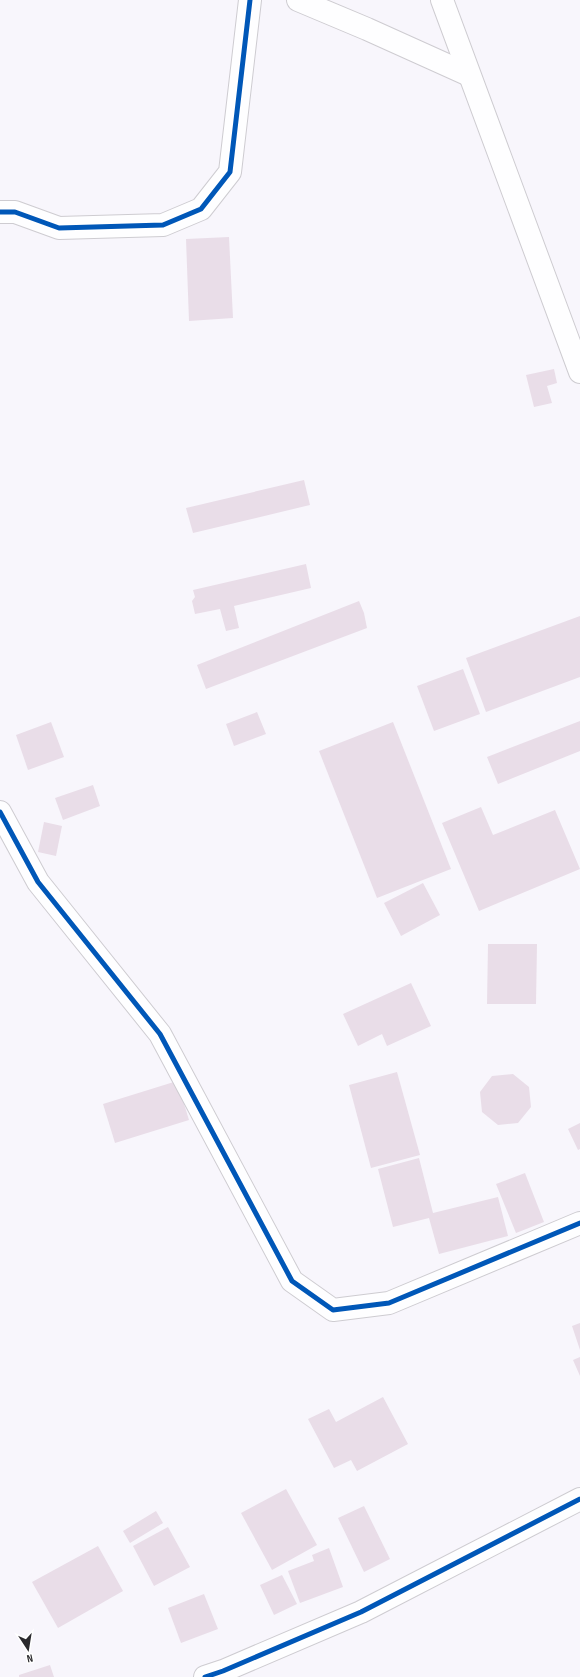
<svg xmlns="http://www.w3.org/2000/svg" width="580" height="1677" font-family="'Sofia Sans Condensed',sans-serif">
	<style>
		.building { fill: #e9dde8 }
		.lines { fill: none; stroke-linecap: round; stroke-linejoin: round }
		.street-casing { stroke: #ceccd1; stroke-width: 24 }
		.street { stroke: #fefeff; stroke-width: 22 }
		.cycleway-casing { stroke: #fff; stroke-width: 8 }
		.cycleway { stroke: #0057b8; stroke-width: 5 }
	</style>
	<rect width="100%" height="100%" fill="#f8f6fc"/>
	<!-- building -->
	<g class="building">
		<path d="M229,237l4,81 -44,3 -3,-82z"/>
		<path d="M554,369l3,14 -10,3 5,17 -18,4 -8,-32z"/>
		<path d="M304,480l6,25 -117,28 -7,-25z"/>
		<path d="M306,564l5,24 -77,18 5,22 -13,3 -6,-22 -25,5 -3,-13 3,-4 -2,-7z"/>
		<path d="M359,601l5,12 3,15 -161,61 -9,-24z"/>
		<path d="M580,616v61l-94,35 -20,-54z"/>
		<path d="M463,669l17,45 -46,17 -17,-45z"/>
		<path d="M257,712l9,22 -32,12 -8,-22z"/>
		<path d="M580,721v30l-82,33 -11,-27z"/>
		<path d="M51,722l13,35 -36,13 -12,-35z"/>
		<path d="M393,722l58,147 -74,29 -58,-147z"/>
		<path d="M93,785l7,21 -37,14 -8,-22z"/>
		<path d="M481,807l12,28 62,-25 25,59 -101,42 -37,-88z"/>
		<path d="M44,822l18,4 -6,30 -18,-4z"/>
		<path d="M423,883l17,32 -39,21 -17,-33z"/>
		<path d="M488,944h49l-1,60h-49z"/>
		<path d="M411,983l20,43 -44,20 -5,-12 -24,12 -15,-32z"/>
		<path d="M397,1072l23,83 -49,13 -22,-83z"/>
		<path d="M513,1074l16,13 2,20 -13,16 -20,2 -16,-13 -2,-20 12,-16z"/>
		<path d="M177,1081l12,39 -74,23 -12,-39z"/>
		<path d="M580,1123v26l-2,1 -10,-21z"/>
		<path d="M419,1158l14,55 65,-16 10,39 -69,18 -10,-36 -36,9 -15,-58z"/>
		<path d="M525,1173l19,49 -28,11 -20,-49z"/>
		<path d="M580,1323v27l-8,-24z"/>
		<path d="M580,1357v19l-7,-16z"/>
		<path d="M383,1397l25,47 -51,27 -6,-11 -17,8 -26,-49 21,-10 7,13z"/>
		<path d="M286,1489l31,56 -45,25 -31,-57z"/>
		<path d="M364,1506l26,53 -26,13 -26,-54z"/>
		<path d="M156,1511l7,12 -33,20 -7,-12z"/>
		<path d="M168,1527l22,40 -36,19 -21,-40z"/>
		<path d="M98,1546l25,45 -65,37 -26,-46z"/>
		<path d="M329,1548l14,39 -43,16 -12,-32 26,-10 -2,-6z"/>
		<path d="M282,1575l15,29 -23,11 -14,-30z"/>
		<path d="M204,1594l14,35 -37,14 -13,-35z"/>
		<path d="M50,1665l4,12h-35v-2z"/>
	</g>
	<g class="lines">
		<!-- street casing -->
		<g class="street-casing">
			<g id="street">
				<path d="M298,0l69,29 102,46"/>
				<path d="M442,0l138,372"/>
				<path d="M0,212h15l44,16 104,-3 38,-16 29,-37 20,-172"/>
				<path d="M0,812l38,70 122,152 132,247 41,29 56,-7 191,-80"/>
				<path d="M205,1677l18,-6 138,-59 219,-113"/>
			</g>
		</g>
		<!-- street -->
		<use href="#street" class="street"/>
		<!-- cycleway casing -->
		<g class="cycleway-casing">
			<g id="cycleway">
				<path d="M0,212h15l44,16 104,-3 38,-16 29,-37 20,-172"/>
				<path d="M0,812l38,70 122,152 132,247 41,29 56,-7 191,-80"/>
				<path d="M205,1677l18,-6 138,-59 219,-113"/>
			</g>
		</g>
		<!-- cycleway -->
		<use href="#cycleway" class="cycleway"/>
	</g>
	<!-- north arrow -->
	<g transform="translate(28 1649) rotate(168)" stroke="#ffffff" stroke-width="3" paint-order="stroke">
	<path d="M0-3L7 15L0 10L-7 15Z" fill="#2a292d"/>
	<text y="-6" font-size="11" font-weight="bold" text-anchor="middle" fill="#2a292d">N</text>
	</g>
</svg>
